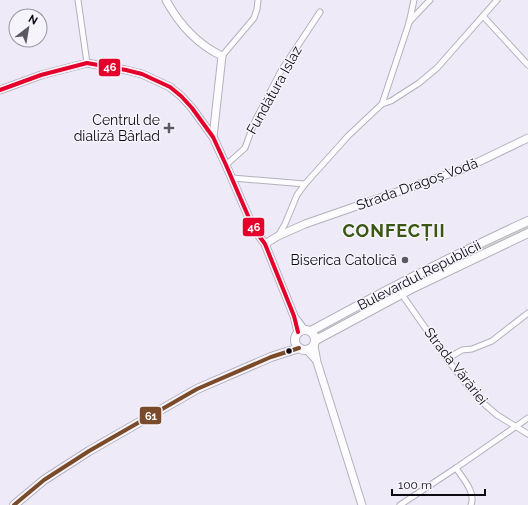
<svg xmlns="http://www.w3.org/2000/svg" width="528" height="505" font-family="Raleway,sans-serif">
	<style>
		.green { fill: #d7dbcd }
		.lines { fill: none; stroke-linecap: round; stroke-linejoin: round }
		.street-casing { stroke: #b4b0bc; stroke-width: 7 }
		.secondary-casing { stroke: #b4b0bc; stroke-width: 9 }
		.primary-casing { stroke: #b4b0bc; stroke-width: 10 }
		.street { stroke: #fcfcfe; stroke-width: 5 }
		.secondary { stroke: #fcfcfe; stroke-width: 7 }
		.primary { stroke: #fcfcfe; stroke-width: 8 }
		.bus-1-casing { stroke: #f6f4fb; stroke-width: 7 }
		.bus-2-casing { stroke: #f6f4fb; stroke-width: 7 }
		.bus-1 { stroke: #e4002b; stroke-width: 4 }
		.bus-2 { stroke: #7a4b2a; stroke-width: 4 }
		.poi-dot { fill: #5c5864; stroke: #f6f4fb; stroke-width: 1.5 }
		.bus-dot { fill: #0d0a14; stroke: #f6f4fb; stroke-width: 1.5 }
		.labels { text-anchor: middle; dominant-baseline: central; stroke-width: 3; stroke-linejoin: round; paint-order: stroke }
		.street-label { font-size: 14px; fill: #0d0a14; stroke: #f6f4fb }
		.poi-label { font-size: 14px; fill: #0d0a14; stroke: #f6f4fb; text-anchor: end }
		.district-label { font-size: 18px; font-weight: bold; letter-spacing: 1px; fill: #3a5610; stroke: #f6f4fb }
		.line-badge { stroke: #f6f4fb; stroke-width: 1.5 }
		.badge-label { font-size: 11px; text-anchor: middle; font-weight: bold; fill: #fff }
	</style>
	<rect width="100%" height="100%" fill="#eeeaf8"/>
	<!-- green -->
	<path class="green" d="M528,225v3l-98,48 -2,-3z"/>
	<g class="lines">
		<!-- street casing -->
		<g class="street-casing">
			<g id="street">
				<path d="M78,0l9,63"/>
				<path d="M483,16l45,49"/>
				<path d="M409,22l21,-22"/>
				<path d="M222,56l32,-38 3,-9 1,-9"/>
				<path d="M382,104l27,-81 5,-23"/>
				<path d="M226,165l19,-17 9,-25 27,-52 39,-59"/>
				<path d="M232,178l73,6"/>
				<path d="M278,236l7,-12 12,-29 8,-11 43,-48 34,-32 9,-3 28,-18 18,-15 60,-68"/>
				<path d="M396,286l51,73 24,31 11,12 15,13 31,19"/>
				<path d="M447,359l15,-9 10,-1 20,-8 36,-28"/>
				<path d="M456,468c7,11 20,24 15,37"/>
				<path d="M400,505l56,-37 72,-50"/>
			</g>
		</g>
		<!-- secondary casing -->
		<g class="secondary-casing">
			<g id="secondary">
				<path d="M166,0c13,24 31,44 56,56l-9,81"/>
				<path d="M0,90l41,-15 46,-12 39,7 16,4 28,13 11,9 11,12 21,29 13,28 23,53 8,15 8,11 29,72 4,16"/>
				<path d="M265,244l13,-8 27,-12 161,-56 62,-30"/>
				<path d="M296,319l8,11"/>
				<path d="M314,346l3,16 45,143"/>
				<path d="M307,350l9,10"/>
			</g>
		</g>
		<!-- primary casing -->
		<g class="primary-casing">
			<g id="primary">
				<circle cx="305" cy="340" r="10"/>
				<path d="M311,331c71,-39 143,-76 217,-110"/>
				<path d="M316,340l95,-51 117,-56"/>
				<path d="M14,505l30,-25 45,-29 108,-62 74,-32 28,-9"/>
			</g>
		</g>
		<!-- street -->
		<use href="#street" class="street"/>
		<!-- secondary -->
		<use href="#secondary" class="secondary"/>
		<!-- primary -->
		<use href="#primary" class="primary"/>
		<!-- bus-1 casing -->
		<g class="bus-1-casing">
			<path id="bus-1" d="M0,90l41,-15 46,-12 39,7 16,4 28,13 11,9 11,12 21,29 13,28 23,53 8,15 8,11 29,72 4,16"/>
		</g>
		<!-- bus-2 casing -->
		<g class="bus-2-casing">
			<path id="bus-2" d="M14,505l30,-25 45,-29 108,-62 74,-32 28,-9"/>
		</g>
		<!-- bus-1 -->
		<use href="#bus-1" class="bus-1"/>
		<!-- bus-2 -->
		<use href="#bus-2" class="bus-2"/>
	</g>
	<!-- markers -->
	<g class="poi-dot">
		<path d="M167 122h4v4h4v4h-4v4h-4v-4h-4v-4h4z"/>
		<circle cx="405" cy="260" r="4"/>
	</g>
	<circle class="bus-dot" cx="289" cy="351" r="3.5"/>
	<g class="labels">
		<!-- street labels -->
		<g class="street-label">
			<text transform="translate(274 90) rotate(-61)">Fundătura Islaz</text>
			<text transform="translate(417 184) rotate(-20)">Strada Dragoș Vodă</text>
			<text transform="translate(419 275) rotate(-27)">Bulevardul Republicii</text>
			<text transform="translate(456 366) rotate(52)">Strada Vărăriei</text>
		</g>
		<!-- poi labels -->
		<g class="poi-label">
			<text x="160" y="120">Centrul de<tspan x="160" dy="16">dializă Bârlad</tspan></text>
			<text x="397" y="260">Biserica Catolică</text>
		</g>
		<!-- district labels -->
		<g class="district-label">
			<text x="394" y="230">CONFECȚII</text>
		</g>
	</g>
	<g class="line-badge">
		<rect x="98" y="58" width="23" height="19" rx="4" fill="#e4002b"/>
		<rect x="242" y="217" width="23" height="20" rx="4" fill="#e4002b"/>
		<rect x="139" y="406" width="23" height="19" rx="4" fill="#7a4b2a"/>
	</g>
	<g class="badge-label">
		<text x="110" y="71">46</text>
		<text x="254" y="231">46</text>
		<text x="151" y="420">61</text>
	</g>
	<!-- north arrow -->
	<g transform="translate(28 28) rotate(31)"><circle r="19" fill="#f6f4fb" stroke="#99969f"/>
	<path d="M0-3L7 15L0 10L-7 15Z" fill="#5c5864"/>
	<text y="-6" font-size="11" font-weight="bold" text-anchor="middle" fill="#0d0a14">N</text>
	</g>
	<!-- scale -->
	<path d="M392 489v6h93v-6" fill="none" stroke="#0d0a14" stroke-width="2"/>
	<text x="398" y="489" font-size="12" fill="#0d0a14" stroke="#f6f4fb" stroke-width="3" paint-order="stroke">100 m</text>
</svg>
